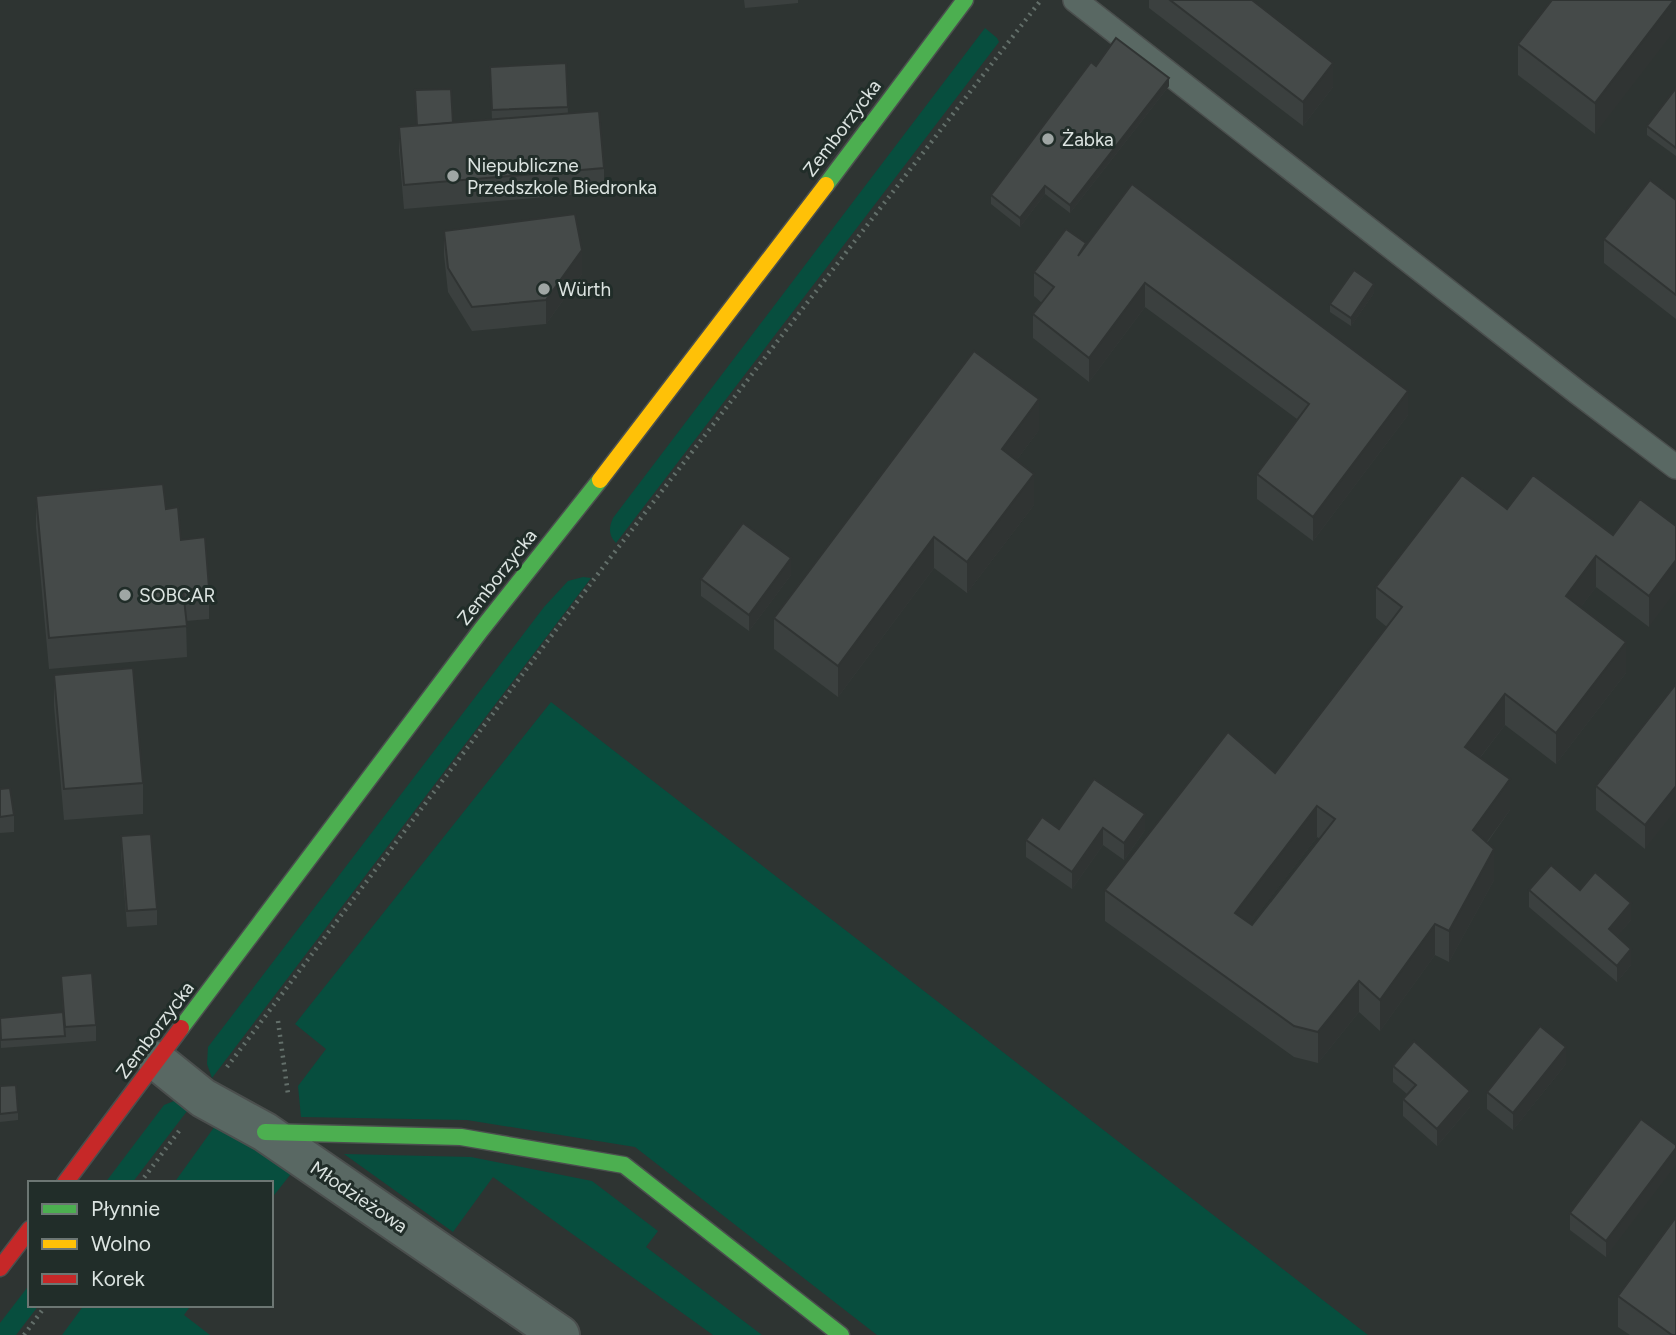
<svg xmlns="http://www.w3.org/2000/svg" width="1676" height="1335" font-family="Figtree,sans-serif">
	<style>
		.green { fill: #074e3e }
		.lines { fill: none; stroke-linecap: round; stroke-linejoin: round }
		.lane-casing { stroke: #4b4f4e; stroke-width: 26 }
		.street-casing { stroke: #4b4f4e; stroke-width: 42 }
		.fast-casing { stroke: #4b4f4e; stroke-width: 19 }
		.slow-casing { stroke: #4b4f4e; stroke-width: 19 }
		.jam-casing { stroke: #4b4f4e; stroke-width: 19 }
		.path { stroke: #636f6a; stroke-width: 4.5; stroke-dasharray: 2 5; stroke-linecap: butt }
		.lane { stroke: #596863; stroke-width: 23 }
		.street { stroke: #596863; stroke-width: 38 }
		.fast { stroke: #4caf50; stroke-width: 16 }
		.slow { stroke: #ffc107; stroke-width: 16 }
		.jam { stroke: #c62828; stroke-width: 16 }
		.wall { fill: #3b403f; fill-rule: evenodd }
		.shaded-wall { fill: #303433 }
		.building { fill: #454a49; stroke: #303433; stroke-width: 2; fill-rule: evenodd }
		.poi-dot { fill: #9fa6a4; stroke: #212d29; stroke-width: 2.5 }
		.labels { text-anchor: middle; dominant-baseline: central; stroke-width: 6; stroke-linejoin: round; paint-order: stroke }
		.street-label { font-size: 19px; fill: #dce4e1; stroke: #212d29 }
		.poi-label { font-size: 19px; fill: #dce4e1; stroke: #212d29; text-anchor: start }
	</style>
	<rect width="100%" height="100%" fill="#2e3432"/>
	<!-- green -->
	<g class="green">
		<path d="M985,28l12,10 2,4 -383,501c-8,-8 -7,-16 -3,-25z"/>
		<path d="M583,577l8,1 -379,500 -5,-14 1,-17 336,-440 24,-26z"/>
		<path d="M551,702l817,633h-491l-242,-188 -168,-27 -166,-3 -3,-31 28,-37 -31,-25z"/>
		<path d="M179,1099l15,3 -62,81h-27l59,-78z"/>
		<path d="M220,1119l74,51 -23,29v-16h-97z"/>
		<path d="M344,1154l127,3 121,24 66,50 -12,16 116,88h-49l-220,-158 -40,55z"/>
		<path d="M30,1284v21h9l-23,30h-16v-12z"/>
		<path d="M84,1305h107l-7,10 26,20h-148z"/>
	</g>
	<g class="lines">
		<!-- lane casing -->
		<g class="lane-casing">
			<path id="lane" d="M1075,0l502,392 99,75"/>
		</g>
		<!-- street casing -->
		<g class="street-casing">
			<path id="street" d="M157,1061l46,37 62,34 295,203"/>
		</g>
		<!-- fast casing -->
		<g class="fast-casing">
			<g id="fast">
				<path d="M826,185l139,-185"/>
				<path d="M181,1028l300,-398 119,-150"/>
				<path d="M265,1132l196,5 163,28 217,170"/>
			</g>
		</g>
		<!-- slow casing -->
		<g class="slow-casing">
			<path id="slow" d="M600,480l226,-295"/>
		</g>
		<!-- jam casing -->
		<g class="jam-casing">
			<g id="jam">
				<path d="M65,1183l116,-155"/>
				<path d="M0,1268l30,-39"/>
			</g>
		</g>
		<!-- path -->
		<g class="path">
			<path d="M278,1021l10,73"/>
			<path d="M227,1067l380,-505 434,-562"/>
			<path d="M140,1183l42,-56"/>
			<path d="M24,1335l22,-30"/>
		</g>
		<!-- lane -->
		<use href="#lane" class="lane"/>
		<!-- street -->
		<use href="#street" class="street"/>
		<!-- fast -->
		<use href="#fast" class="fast"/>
		<!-- slow -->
		<use href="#slow" class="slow"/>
		<!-- jam -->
		<use href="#jam" class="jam"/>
	</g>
	<!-- wall -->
	<g class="wall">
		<path d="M744,0h54v3l-53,5z"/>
		<path d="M1149,0h103l81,87 -30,39 -154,-118z"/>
		<path d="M1676,0l-81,134 -77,-59v-31z"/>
		<path d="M566,63l2,51 36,54v24l-200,17 -5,-58v-24l93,-7 -2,-53z"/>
		<path d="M1096,66l73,20 -99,127 -25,-19 -25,33 -29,-23v-9z"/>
		<path d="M1676,88v68l-29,-21v-9z"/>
		<path d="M1676,200v119l-72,-56v-24z"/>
		<path d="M444,231l138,43 -36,50 -74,7 -24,-39 -4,-37z"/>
		<path d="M1086,246l322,169 -95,126 -56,-42v-25l40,-55 -152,-112 -56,75 -56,-44v-24l9,-11 -8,-7v-24z"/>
		<path d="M1374,293l-23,33 -21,-14v-8z"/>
		<path d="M1039,430l-23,31 18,44 -67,88 -33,-25 -96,129 -64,-48v-31z"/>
		<path d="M36,496l130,13 15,31 28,48v31l-23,2 1,36 -138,12 -13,-142z"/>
		<path d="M1507,509l106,26 63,-9 -27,101 -53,-40 -16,21 46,65 -70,91 -51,-39 -25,33 30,52 -23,33 7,37 -45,82 -14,-7 -55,76 -21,-19 -41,51 -24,-6 -189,-136v-31l170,-117 112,-146 -11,-9v-31zM1317,837l3,2 -68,86 -2,-1z"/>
		<path d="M791,575l-42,56 -48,-35v-17z"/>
		<path d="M54,675l89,108v31l-79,6 -10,-114z"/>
		<path d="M1676,684l-31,165 -49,-39v-24z"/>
		<path d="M1094,779l51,51 -21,30 -21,-15 -31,44 -46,-32v-17l33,-11z"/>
		<path d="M0,789l14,26v17l-14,1z"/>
		<path d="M121,836l36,73v16l-30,2 -6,-74z"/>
		<path d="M1529,890h51l51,30 -14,16 14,29 -14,17 -88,-75z"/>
		<path d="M61,976l35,49v16l-95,7 -1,-30 63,-6z"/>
		<path d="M1566,1064l-53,66 -26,-21v-17z"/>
		<path d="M1393,1066l77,41 -33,39 -34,-30v-17l4,-5 -14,-12z"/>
		<path d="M0,1086l18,26v8l-18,2z"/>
		<path d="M1676,1145l-70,112 -36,-27v-17z"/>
		<path d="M1618,1296l58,39h-46l-12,-8z"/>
	</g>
	<!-- shaded-wall -->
	<g class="shaded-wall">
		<path d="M1674,0h2v29l-81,105v-31z"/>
		<path d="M1333,63v24l-30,39v-24z"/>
		<path d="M1169,78v8l-99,127v-8z"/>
		<path d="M1045,186v8l-25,33v-9z"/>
		<path d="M582,250v24l-36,50v-24z"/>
		<path d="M1145,283v24l-56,75v-24z"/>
		<path d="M1374,284v9l-23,33v-8z"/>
		<path d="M1408,391v24l-95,126v-24z"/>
		<path d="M1039,399v31l-37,50v-31z"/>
		<path d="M1034,474v31l-67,88v-31z"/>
		<path d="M934,537v31l-96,129v-31z"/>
		<path d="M1596,556v31l-30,40v-31z"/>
		<path d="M791,558v17l-42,56v-16z"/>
		<path d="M1676,560v31l-27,36v-31z"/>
		<path d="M1626,642v31l-70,91v-31z"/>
		<path d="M1505,694v31l-40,52v-30z"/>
		<path d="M1510,779v31l-37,51v-31z"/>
		<path d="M1676,786v24l-31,39v-24z"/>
		<path d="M1317,806v31l-82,107v-31z"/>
		<path d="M1145,814v16l-21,30v-17z"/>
		<path d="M1103,828v17l-31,44v-17z"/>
		<path d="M1494,849v31l-45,82v-31z"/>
		<path d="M1631,903v17l-22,26v-17z"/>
		<path d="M1435,924v31l-55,76v-31z"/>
		<path d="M1631,949v16l-14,17v-16z"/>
		<path d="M1359,981v31l-41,51v-31z"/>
		<path d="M1566,1047v17l-53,66v-17z"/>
		<path d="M1470,1091v16l-33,39v-17z"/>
		<path d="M1676,1148v17l-70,92v-16z"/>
	</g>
	<!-- building -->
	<g class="building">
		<path d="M1170,0h82l81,63 -30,39z"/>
		<path d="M1552,0h122l-79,103 -77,-59z"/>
		<path d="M1116,38l53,40 -99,127 -25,-19 -25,32 -29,-23 100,-133 5,4z"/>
		<path d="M566,63l2,44 -76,3 -2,-43z"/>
		<path d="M1676,88v60l-29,-22z"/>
		<path d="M451,89l2,34 -36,3 -2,-36z"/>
		<path d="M599,111l5,57 -200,17 -5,-58z"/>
		<path d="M1650,180l26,20v95l-72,-56z"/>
		<path d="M1132,184l276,207 -95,126 -56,-43 52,-70 -164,-121 -56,75 -56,-44 21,-27 -20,-15 32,-43 20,14 -8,13z"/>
		<path d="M575,214l7,36 -36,50 -74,7 -24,-39 -4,-37z"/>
		<path d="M1354,270l20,14 -23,34 -21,-14z"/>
		<path d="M974,351l65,48 -37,50 32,25 -67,88 -33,-25 -96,129 -64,-48z"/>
		<path d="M1462,475l45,34 26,-34 80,60 27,-36 36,27v34l-27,36 -53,-40 -30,40 60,46 -70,91 -51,-39 -40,53 45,32 -37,51 21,19 -45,82 -14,-7 -55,76 -21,-19 -41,51 -24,-6 -189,-136 123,-158 47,41 127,-166 -26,-20zM1317,806l18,13 -83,106 -17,-12z"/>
		<path d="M163,484l3,25 12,-2 3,33 24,-3 4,51 -26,2 4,36 -138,12 -13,-142z"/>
		<path d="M743,523l48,35 -42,57 -48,-36z"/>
		<path d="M133,668l10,115 -79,6 -10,-114z"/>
		<path d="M1676,684v102l-31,39 -49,-39z"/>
		<path d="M1094,779l51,35 -21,29 -21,-15 -31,44 -46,-32 16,-23 17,12z"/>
		<path d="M10,788l4,27 -14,2v-28z"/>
		<path d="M151,834l6,75 -30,2 -6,-75z"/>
		<path d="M1551,865l29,25 15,-18 36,31 -22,26 22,20 -14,17 -88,-76z"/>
		<path d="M92,973l4,52 -31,2 -4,-51z"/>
		<path d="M63,1012l2,24 -64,4 -1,-22z"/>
		<path d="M1540,1026l26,21 -53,66 -26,-21z"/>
		<path d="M1414,1041l56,50 -33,38 -34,-30 13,-14 -23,-19z"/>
		<path d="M16,1085l2,27 -18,2v-28z"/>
		<path d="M1641,1119l35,26v3l-70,93 -36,-28z"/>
		<path d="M1676,1217v118h-4l-54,-39z"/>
	</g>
	<!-- markers -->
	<g class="poi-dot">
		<circle cx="1048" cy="139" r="7"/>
		<circle cx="453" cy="176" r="7"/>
		<circle cx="544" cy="289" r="7"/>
		<circle cx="125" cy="595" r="7"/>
	</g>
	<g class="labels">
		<!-- street labels -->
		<g class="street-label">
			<text transform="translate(842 128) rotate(-53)">Zemborzycka</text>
			<text transform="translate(497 577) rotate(-52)">Zemborzycka</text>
			<text transform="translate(155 1030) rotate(-53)">Zemborzycka</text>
			<text transform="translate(359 1197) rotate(34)">Młodzieżowa</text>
		</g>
		<!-- poi labels -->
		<g class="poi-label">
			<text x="1062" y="139">Żabka</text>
			<text x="467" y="165">Niepubliczne<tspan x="467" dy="22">Przedszkole Biedronka</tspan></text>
			<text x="558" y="289">Würth</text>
			<text x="139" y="595">SOBCAR</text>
		</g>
	</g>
	<!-- legend -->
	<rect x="28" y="1181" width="245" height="126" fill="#212d29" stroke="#6c7673" stroke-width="2"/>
	<rect x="42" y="1204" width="35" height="10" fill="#4caf50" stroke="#6c7673" stroke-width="2"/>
	<text x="91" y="1216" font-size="21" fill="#dce4e1">Płynnie</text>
	<rect x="42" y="1239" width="35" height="10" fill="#ffc107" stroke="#6c7673" stroke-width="2"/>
	<text x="91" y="1251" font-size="21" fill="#dce4e1">Wolno</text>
	<rect x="42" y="1274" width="35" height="10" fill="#c62828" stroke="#6c7673" stroke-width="2"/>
	<text x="91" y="1286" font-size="21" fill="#dce4e1">Korek</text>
</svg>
